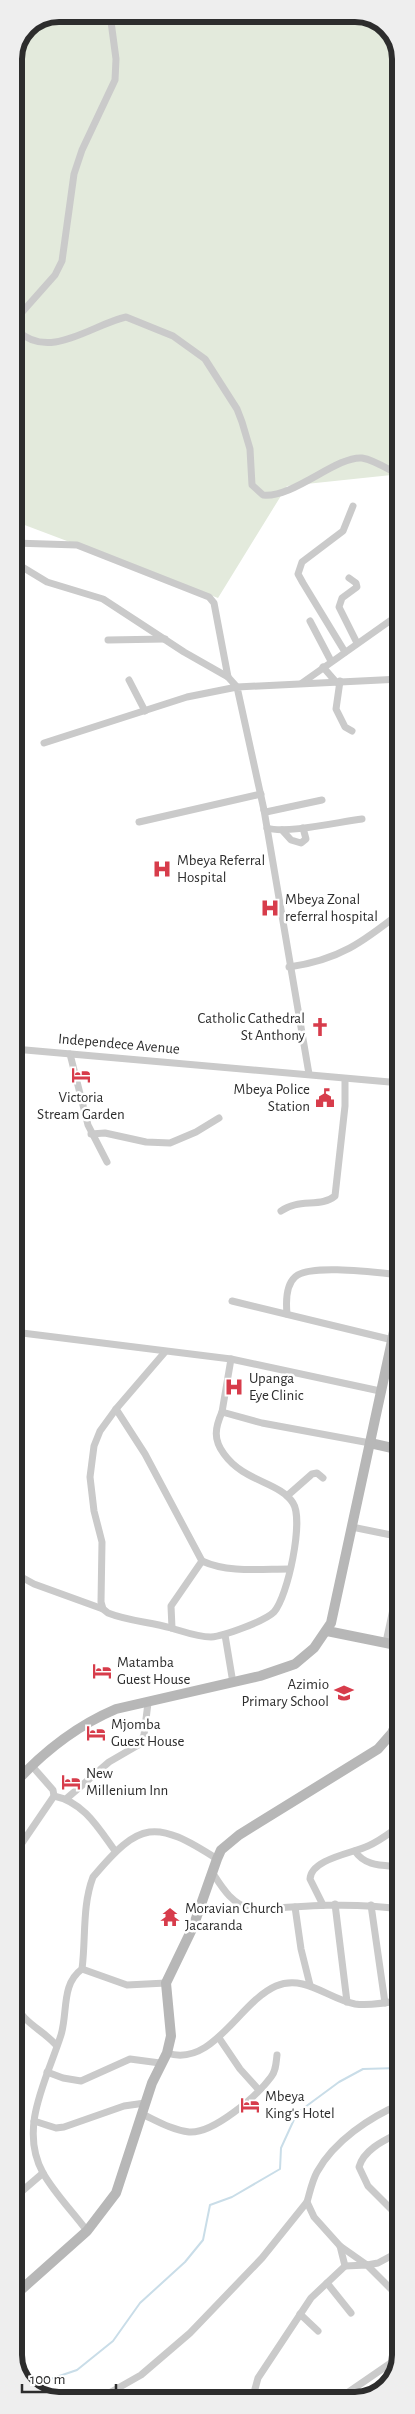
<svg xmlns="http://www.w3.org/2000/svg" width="415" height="2414" font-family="'Alegreya Sans',sans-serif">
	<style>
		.green { fill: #e3eadc }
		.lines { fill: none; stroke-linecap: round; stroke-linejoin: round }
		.stream { stroke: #c9dde8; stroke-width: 2 }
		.street { stroke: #cacaca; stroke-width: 7 }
		.secondary { stroke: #b7b7b7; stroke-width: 10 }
		.labels { text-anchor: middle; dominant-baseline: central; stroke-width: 5; stroke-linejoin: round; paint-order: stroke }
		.poi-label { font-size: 15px; fill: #2d2d2d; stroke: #fff; text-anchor: start }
		.street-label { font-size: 15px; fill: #2d2d2d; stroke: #fff }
		.rim { fill: none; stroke: #2d2d2d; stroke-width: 6 }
	</style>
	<rect width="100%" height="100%" fill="#fff"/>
	<!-- green -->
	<path class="green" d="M60,14h301l27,13 13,27v420l-114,12 -69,112 -204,-77v-462l13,-32z"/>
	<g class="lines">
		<!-- stream -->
		<path class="stream" d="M27,2387l50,-17 36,-29 27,-38 45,-41 18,-22 7,-35 22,-8 48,-28 1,-21 16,-35 42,-31 24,-13 35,-1 3,-3"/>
		<!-- street -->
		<g class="street">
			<path d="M110,14l6,45 -1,21 -33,70 -8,24 -12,87 -7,14 -39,44 2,12c32,30 75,-7 108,-14l47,19 32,23 32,50 5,13 8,27 2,36 11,10c31,3 73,-39 99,-37 13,2 27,12 39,18"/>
			<path d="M14,543l63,2 132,52 5,6 14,74 9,10 -50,10 -143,46"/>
			<path d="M14,562l33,20 56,17 81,53 44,25"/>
			<path d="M349,578l7,5 1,4 -15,11 -3,9 18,36"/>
			<path d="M310,621l21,40"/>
			<path d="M108,640l57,-1"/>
			<path d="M345,652l-42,-69 -5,-9 4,-12 41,-31 10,-25"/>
			<path d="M323,667l13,15"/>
			<path d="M129,680l16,31"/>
			<path d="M340,681l-4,28 9,18 7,4"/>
			<path d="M302,683l99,-70"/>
			<path d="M264,810l2,2 56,-12"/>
			<path d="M139,822l122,-28"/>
			<path d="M267,828c20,6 71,-6 95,-9"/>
			<path d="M282,830l9,10 10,3 5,-4 -3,-11"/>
			<path d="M14,892l4,-12"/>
			<path d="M289,967c50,-7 74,-25 112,-55"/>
			<path d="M14,1049l387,34"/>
			<path d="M70,1054l18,71 19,37"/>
			<path d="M309,1074l-45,-264 -27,-123 164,-8"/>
			<path d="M91,1134l14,-1 41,9 24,1 26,-11 23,-14"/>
			<path d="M281,1211c17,-13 40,-3 54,-15l10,-90v-26"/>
			<path d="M232,1301l169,41"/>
			<path d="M287,1314c-1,-11 -1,-29 8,-37 14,-14 85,-4 106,-2"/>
			<path d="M14,1332l217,27 149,32"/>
			<path d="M165,1352l-49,57 -16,22 -6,15 -4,31 4,34 8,31 -1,60 2,7 5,4c20,8 42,9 63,15 14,4 26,9 40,9 13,-1 54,-16 63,-25 14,-16 30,-92 19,-109 -13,-21 -49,-21 -69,-49 -11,-15 -9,-26 -2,-42"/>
			<path d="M231,1359l-9,53 40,11 108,20"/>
			<path d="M116,1409l29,45 57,107c26,12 59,8 87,8"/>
			<path d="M287,1496l25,-22 5,-1 6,5"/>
			<path d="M352,1527l49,10"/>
			<path d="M14,1573l20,11 69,25"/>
			<path d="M172,1628l-1,-22 31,-45"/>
			<path d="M225,1635l8,48"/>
			<path d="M386,1642l15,-70"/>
			<path d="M54,1796c30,6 45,33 61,55"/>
			<path d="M66,1799l43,-37 31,-18 4,-9 4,-32"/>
			<path d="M355,1851c10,16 29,14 46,16"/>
			<path d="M14,1869l8,-26 32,-47 -1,-6 -21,-24"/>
			<path d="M212,1872c11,17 19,31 40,38 50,-4 99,-8 149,-1"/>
			<path d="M335,1904l12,98"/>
			<path d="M323,1905l-13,-26c1,-20 43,-26 58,-33 12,-5 23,-14 33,-21"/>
			<path d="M371,1905l14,98"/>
			<path d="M295,1907l6,42 9,36"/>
			<path d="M82,1969c4,-31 0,-63 11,-92 47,-56 62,-58 124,-18"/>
			<path d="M14,2001c8,22 28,28 42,44"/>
			<path d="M219,2038l21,31 19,21"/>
			<path d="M167,2053c46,15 72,-51 109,-67 29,-12 52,13 79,18 15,2 31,-1 46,-4"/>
			<path d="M47,2072l16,6 18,3 49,-22 30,4"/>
			<path d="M142,2114c15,7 30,16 47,18 24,2 68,-36 82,-55 5,-6 5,-14 6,-22"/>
			<path d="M34,2121l22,7 8,-1 60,-21 21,-3"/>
			<path d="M401,2132c-16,8 -37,17 -42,35l9,19 33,33"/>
			<path d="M14,2198l29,-25"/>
			<path d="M87,2231c-14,-19 -32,-37 -44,-58 -25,-45 4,-94 18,-138 7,-23 0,-51 21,-66l45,16 39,-2"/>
			<path d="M340,2246l27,19 11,-2 13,-7 10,2"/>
			<path d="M345,2266l22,-1 24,24 10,4"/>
			<path d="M327,2283l24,30"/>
			<path d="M300,2314l18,17"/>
			<path d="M97,2400l44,-25 49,-42 72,-75 45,-56"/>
			<path d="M252,2400l6,-22 53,-80 34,-32 -5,-20 -26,-29 -7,-15c3,-10 5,-21 10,-30 17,-31 53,-55 84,-68"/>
			<path d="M337,2400l64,-44"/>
		</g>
		<!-- secondary -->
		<g class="secondary">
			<path d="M370,1443l31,7"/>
			<path d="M327,1631l74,15"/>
			<path d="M14,1784c29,-32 62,-58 102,-75l144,-33 35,-12 19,-16 17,-25 70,-324"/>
			<path d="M14,2296l73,-65 29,-38 36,-110 15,-30 4,-17 -5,-53 27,-56 24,-68 4,-9 18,-15 139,-86 14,-16 9,-20"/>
		</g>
	</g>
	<!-- icons -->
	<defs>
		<g id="hospital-bare" transform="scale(1.5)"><path d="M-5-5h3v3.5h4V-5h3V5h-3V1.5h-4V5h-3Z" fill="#d73c4b" stroke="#fff" stroke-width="2.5" paint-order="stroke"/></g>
		<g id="church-bare" transform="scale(1.5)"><path d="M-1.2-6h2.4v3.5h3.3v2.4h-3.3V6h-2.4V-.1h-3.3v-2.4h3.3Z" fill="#d73c4b" stroke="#fff" stroke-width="2.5" paint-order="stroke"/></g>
		<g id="hotel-bare" transform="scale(1.5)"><path d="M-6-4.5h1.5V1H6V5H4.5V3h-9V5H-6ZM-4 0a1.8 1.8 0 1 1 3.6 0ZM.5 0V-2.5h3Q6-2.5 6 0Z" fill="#d73c4b" stroke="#fff" stroke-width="2.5" paint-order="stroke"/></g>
		<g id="civic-bare" transform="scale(1.5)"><path d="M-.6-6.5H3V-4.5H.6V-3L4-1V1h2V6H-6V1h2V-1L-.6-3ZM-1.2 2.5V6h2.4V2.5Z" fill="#d73c4b" stroke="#fff" stroke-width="2.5" paint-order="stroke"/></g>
		<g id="school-bare" transform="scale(1.5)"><path d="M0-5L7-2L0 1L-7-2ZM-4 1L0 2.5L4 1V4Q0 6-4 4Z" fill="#d73c4b" stroke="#fff" stroke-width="2.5" paint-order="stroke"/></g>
		<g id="temple-bare" transform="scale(1.5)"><path d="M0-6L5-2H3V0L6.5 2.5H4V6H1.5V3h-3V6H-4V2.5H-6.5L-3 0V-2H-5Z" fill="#d73c4b" stroke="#fff" stroke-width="2.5" paint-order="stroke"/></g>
	</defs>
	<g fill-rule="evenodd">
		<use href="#hospital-bare" x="162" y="869"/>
		<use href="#hospital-bare" x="270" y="908"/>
		<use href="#church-bare" x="320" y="1027"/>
		<use href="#hotel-bare" x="81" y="1075"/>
		<use href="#civic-bare" x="325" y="1098"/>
		<use href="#hospital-bare" x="234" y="1387"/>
		<use href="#hotel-bare" x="102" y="1671"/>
		<use href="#school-bare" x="344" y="1693"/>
		<use href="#hotel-bare" x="96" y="1733"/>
		<use href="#hotel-bare" x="71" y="1782"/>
		<use href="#temple-bare" x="170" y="1917"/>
		<use href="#hotel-bare" x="250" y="2105"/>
	</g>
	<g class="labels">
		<!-- poi labels -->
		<g class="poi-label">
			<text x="177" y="860">Mbeya Referral<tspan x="177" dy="17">Hospital</tspan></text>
			<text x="285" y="899">Mbeya Zonal<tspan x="285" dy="17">referral hospital</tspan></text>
			<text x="305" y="1018" text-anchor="end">Catholic Cathedral<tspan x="305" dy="17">St Anthony</tspan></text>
			<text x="310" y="1089" text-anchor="end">Mbeya Police<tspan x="310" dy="17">Station</tspan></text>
			<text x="81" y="1097" text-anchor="middle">Victoria<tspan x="81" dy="17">Stream Garden</tspan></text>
			<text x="249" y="1378">Upanga<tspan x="249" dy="17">Eye Clinic</tspan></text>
			<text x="117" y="1662">Matamba<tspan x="117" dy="17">Guest House</tspan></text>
			<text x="329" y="1684" text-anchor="end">Azimio<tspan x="329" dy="17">Primary School</tspan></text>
			<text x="111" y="1724">Mjomba<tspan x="111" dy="17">Guest House</tspan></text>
			<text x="86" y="1773">New<tspan x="86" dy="17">Millenium Inn</tspan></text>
			<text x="185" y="1908">Moravian Church<tspan x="185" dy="17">Jacaranda</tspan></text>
			<text x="265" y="2096">Mbeya<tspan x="265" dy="17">King's Hotel</tspan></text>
		</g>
		<!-- street labels -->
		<g class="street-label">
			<text transform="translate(119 1044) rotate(5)">Independece Avenue</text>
		</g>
	</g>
	<!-- crop -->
	<path d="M0 0H415V2414H0ZM59 22H355A37 37 0 0 1 392 59V2355A37 37 0 0 1 355 2392H59A37 37 0 0 1 22 2355V59A37 37 0 0 1 59 22Z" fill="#eee" fill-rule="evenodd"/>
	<path class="rim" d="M59 22H355A37 37 0 0 1 392 59V2355A37 37 0 0 1 355 2392H59A37 37 0 0 1 22 2355V59A37 37 0 0 1 59 22Z"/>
	<!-- scale -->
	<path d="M22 2384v8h94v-8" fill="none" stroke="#2d2d2d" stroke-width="2.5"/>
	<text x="30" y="2384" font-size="15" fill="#2d2d2d" stroke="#ffffff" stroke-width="4" paint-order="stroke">100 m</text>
</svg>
